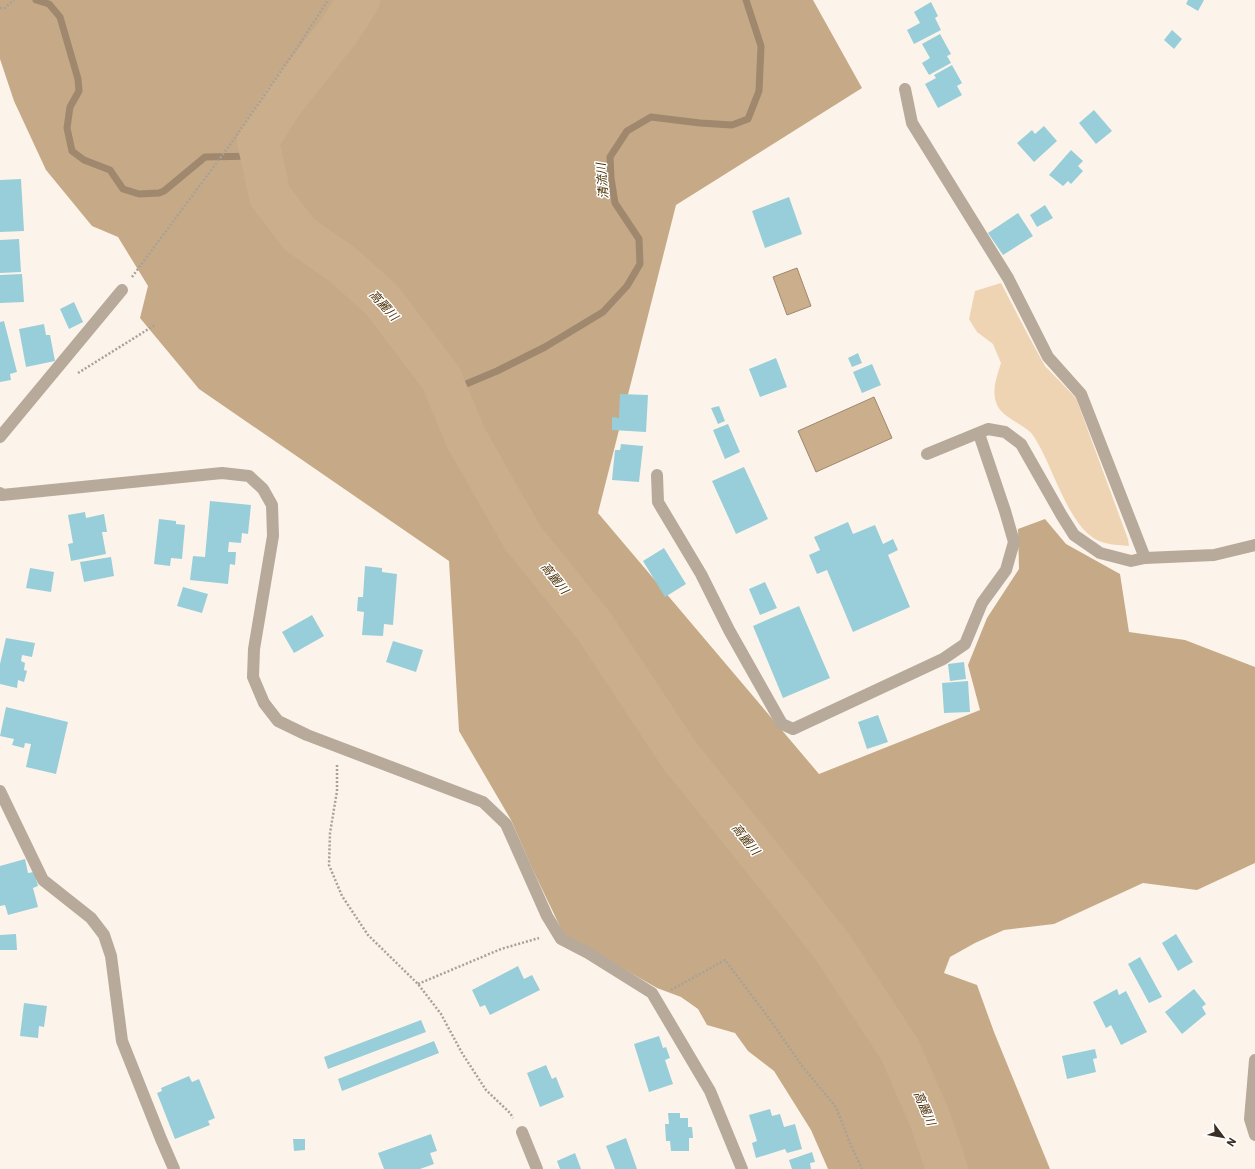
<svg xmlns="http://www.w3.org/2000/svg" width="1255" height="1169" font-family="'IBM Plex Sans','Noto Sans JP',sans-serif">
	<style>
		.green { fill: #efd4b4 }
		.forest { fill: #c6aa87 }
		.water { fill: #cbae8b; stroke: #9f886d }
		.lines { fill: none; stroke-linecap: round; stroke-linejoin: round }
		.stream { stroke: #9f886d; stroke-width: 7 }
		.river { stroke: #cbae8b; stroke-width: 42 }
		.building { fill: #98ced9 }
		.path { stroke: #a9a197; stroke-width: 2.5; stroke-dasharray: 2 2; stroke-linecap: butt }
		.lane { stroke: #b7aa9b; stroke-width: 12 }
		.street { stroke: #b7aa9b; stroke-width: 12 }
		.labels { text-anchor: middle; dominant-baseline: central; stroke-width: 3; stroke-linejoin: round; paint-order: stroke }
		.water-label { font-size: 12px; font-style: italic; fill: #4a2d00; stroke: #fff }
	</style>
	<rect width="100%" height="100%" fill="#fcf4ea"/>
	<!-- green -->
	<path class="green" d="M1001,283l27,52 17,31 31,32 52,141 1,7c-10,-1 -21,-1 -30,-5 -32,-14 -46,-78 -67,-107 -8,-10 -28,-15 -35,-29 -6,-14 0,-29 4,-42l-8,-19 -16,-12 -8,-13 6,-28z"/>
	<!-- forest -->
	<path class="forest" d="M0,0h813l49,88 -186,117 -78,308 221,261 161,-64 -12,-45 19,-47 32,-49 -1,-40 27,-10 21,25 54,30 9,58 56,8 70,27v196l-58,27 -54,-7 -89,41 -50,6 -29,13 -25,14 -6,16 33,12 17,47 56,137h-222l-17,-39 -37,-59 -26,-20 -13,-18 -28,-8 -9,-16 -17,-12 -24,-9 -68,-39 -23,-10 -34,-71 -21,-48 -52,-89 -10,-170 -250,-172 -59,-71 8,-32 -30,-49 -26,-11 -46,-56 -32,-69 -14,-42z"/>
	<!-- water -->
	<g class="water">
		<path d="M797,268l14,38 -24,9 -14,-38z"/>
		<path d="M874,397l18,41 -76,34 -18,-41z"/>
	</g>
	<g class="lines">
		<!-- stream -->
		<g class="stream">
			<path d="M36,0l13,4 11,13 18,62 1,12 -9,16 -3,21 5,23 12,9 26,10 13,19 16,5 20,-1 5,-2 41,-34 56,-1"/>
			<path d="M447,392l50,-21 48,-24 58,-35 24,-26 13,-22 -1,-25 -24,-36 -4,-25 -1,-21 17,-26 24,-14 49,6 32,2 16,-6 11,-28 2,-45 -15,-46"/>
		</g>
		<!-- river -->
		<path class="river" d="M359,0l-20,31 -57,72 -24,38 12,55 30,39 43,30 39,35 59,78 25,60 57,100 71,88 86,130 87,108 64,81 69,105 30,69 17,50"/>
	</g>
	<!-- building -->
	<g class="building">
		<path d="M1188,0h16l-6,11 -12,-7z"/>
		<path d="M931,2l7,14 -3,2 6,12 -27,14 -7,-14 13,-7 -6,-11z"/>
		<path d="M1172,30l10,9 -8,10 -10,-9z"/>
		<path d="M940,34l11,20 -4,2 4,7 -22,12 -7,-12 8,-5 -8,-14z"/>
		<path d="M952,65l10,18 -5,3 5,9 -24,13 -13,-24 11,-6 -2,-3z"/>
		<path d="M1094,110l18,21 -16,13 -17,-21z"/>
		<path d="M1044,126l13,15 -23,21 -17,-19 15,-13 3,4z"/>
		<path d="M1071,150l12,11 -5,5 5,5 -12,13 -3,-3 -5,5 -14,-11z"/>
		<path d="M21,179l3,52 -24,1v-52z"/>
		<path d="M789,197l13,37 -37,14 -13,-37z"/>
		<path d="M1045,205l8,13 -16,9 -7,-12z"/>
		<path d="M1018,213l15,23 -30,19 -15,-22z"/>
		<path d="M19,239l2,33 -21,1v-33z"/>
		<path d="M22,274l2,28 -24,1v-28z"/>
		<path d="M74,302l9,20 -14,7 -9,-20z"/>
		<path d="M4,321l13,51 -7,2 1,6 -11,2v-60z"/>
		<path d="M44,324l2,11h4l5,26 -29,6 -7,-38z"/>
		<path d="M858,353l4,10 -10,4 -4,-9z"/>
		<path d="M776,358l11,29 -27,10 -11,-28z"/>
		<path d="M872,364l9,21 -19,8 -9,-21z"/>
		<path d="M620,394l28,1 -2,37 -34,-2v-13l7,1z"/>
		<path d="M719,406l6,15 -7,3 -7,-16z"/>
		<path d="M728,424l12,28 -15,7 -12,-29z"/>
		<path d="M621,444l22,2 -4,36 -27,-2 3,-30h5z"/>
		<path d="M744,467l24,52 -32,15 -24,-53z"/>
		<path d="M210,501l41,4 -3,29 -6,-1 -1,10 -12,-1 -1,10h8l-1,13 -5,-1 -2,20 -38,-4 3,-24 12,1z"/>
		<path d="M85,512l1,6 18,-4 3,18h-5l4,22 -35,7 -3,-17 5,-1 -5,-28z"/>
		<path d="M159,519l17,2v3l9,1 -3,34 -11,-1 -1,8 -16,-2z"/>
		<path d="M848,522l5,12 22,-9 8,19 10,-5 5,11 -10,5 22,52 -57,25 -26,-62 -10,4 -8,-19 11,-5 -6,-13z"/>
		<path d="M664,548l22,36 -21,13 -22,-36z"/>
		<path d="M111,557l3,19 -30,6 -4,-20z"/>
		<path d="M365,566l17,2v4l15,2 -4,51 -9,-1 -1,12 -21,-1 2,-23 -7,-1 1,-14h5z"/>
		<path d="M30,568l24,4 -3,20 -25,-4z"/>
		<path d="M765,582l12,26 -17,7 -11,-26z"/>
		<path d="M183,587l25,7 -6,19 -25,-7z"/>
		<path d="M799,606l31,72 -47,20 -30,-72z"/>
		<path d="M312,615l12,21 -30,17 -12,-21z"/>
		<path d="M6,638l29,5 -3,14 -10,-2 -1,6 4,2 -1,7 3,1 -3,11 -6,-2 -1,8 -17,-4v-20z"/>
		<path d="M393,641l30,9 -7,22 -30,-10z"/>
		<path d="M964,662l2,17 -16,2 -2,-17z"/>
		<path d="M968,681l2,31 -26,1 -2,-30z"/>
		<path d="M6,707l62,15 -12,52 -30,-7 5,-23 -6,-1 -1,5 -12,-3 2,-6 -14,-3z"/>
		<path d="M878,715l10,27 -21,7 -9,-27z"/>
		<path d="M25,859l3,14 6,-1 4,14 -5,2 5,19 -30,8 -3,-10 -5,1v-40z"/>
		<path d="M16,934l1,16h-17v-15z"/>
		<path d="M1176,934l17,28 -15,9 -16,-28z"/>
		<path d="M1140,957l22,40 -13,6 -21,-39z"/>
		<path d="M518,966l6,13 8,-4 8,15 -50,25 -5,-10 -5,2 -8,-17z"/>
		<path d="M1117,989l2,6 7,-4 21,41 -26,13 -10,-20 -5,3 -13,-26z"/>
		<path d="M1194,989l12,15 -4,3 4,7 -24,20 -17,-22z"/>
		<path d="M24,1003l23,3 -3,21 -5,-1 -1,12 -18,-2z"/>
		<path d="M421,1020l5,12 -98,37 -4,-12z"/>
		<path d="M659,1036l4,12 3,-1 4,11 -5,2 8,24 -24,8 -15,-48z"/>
		<path d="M434,1041l5,12 -97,38 -4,-12z"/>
		<path d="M1095,1049l2,9 -4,1 3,13 -29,7 -5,-23z"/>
		<path d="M546,1065l6,14 4,-2 8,20 -24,10 -13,-34z"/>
		<path d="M189,1076l3,6 7,-3 16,39 -7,3 2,4 -35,14 -18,-46 5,-2 -1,-3z"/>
		<path d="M770,1109l2,7 8,-2 4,13 11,-3 7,25 -15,4 -2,-4 -29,9 -4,-15 5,-2 -8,-26z"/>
		<path d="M668,1113h12v5h8v9h4l1,11h-4v13h-18l-1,-10h-4l-1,-17h4z"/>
		<path d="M431,1134l6,17 -7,2 4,11 -14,5h-36l-6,-16z"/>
		<path d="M626,1138l11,31h-22l-9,-23z"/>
		<path d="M293,1139h12v11l-11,1z"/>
		<path d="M812,1152l3,10 -5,1 1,6h-19l-3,-9z"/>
		<path d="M575,1153l6,16h-21l-3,-8z"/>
	</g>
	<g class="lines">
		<!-- path -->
		<g class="path">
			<path d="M0,8h5l9,-8"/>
			<path d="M132,277l100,-135 65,-94 31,-48"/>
			<path d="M78,373l77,-48"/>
			<path d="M337,765v26l-7,42 -1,32 13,31 26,39 50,49 23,30 21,39 24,37 24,23 3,5"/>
			<path d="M418,984l83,-35 38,-11"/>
			<path d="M671,990l54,-30 43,57 34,49 34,41 16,41 10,21"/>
		</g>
		<!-- lane -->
		<g class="lane">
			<path d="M657,475l1,27 43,72 28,56 53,94 11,5 150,-70 22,-15 17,-41 24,-33 8,-28 -9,-31 -26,-77"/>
			<path d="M522,1132l15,37"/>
		</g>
		<!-- street -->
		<g class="street">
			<path d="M905,89l7,34 96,155 40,79 33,37 64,164"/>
			<path d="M0,437l122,-147"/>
			<path d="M927,454l61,-25 17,3 16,12 41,72 12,19 26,18 31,8 14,-3 69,-3 41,-10"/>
			<path d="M0,493l2,2 220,-22 27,3 14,13 9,16 1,31 -19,113 -1,28 11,26 14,18 29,14 176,67 23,22 41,92 14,23 27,14 64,40 58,98 32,78"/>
			<path d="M0,791l43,89 48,38 13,17 7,21 11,85 39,98 13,30"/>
			<path d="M1255,1060l-5,59 5,16"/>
		</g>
	</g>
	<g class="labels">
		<!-- water labels -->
		<g class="water-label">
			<text transform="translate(602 181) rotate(-95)">清流川</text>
			<text transform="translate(384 305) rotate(48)">高麗川</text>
			<text transform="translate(555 578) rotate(51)">高麗川</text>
			<text transform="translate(746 839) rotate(51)">高麗川</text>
			<text transform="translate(925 1108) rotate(67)">高麗川</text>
		</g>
	</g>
	<!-- north arrow -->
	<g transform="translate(1223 1137) rotate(122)" stroke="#ffffff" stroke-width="3" paint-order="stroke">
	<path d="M0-3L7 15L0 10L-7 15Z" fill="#383026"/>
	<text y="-6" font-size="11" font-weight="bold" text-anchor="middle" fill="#383026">N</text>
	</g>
</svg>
